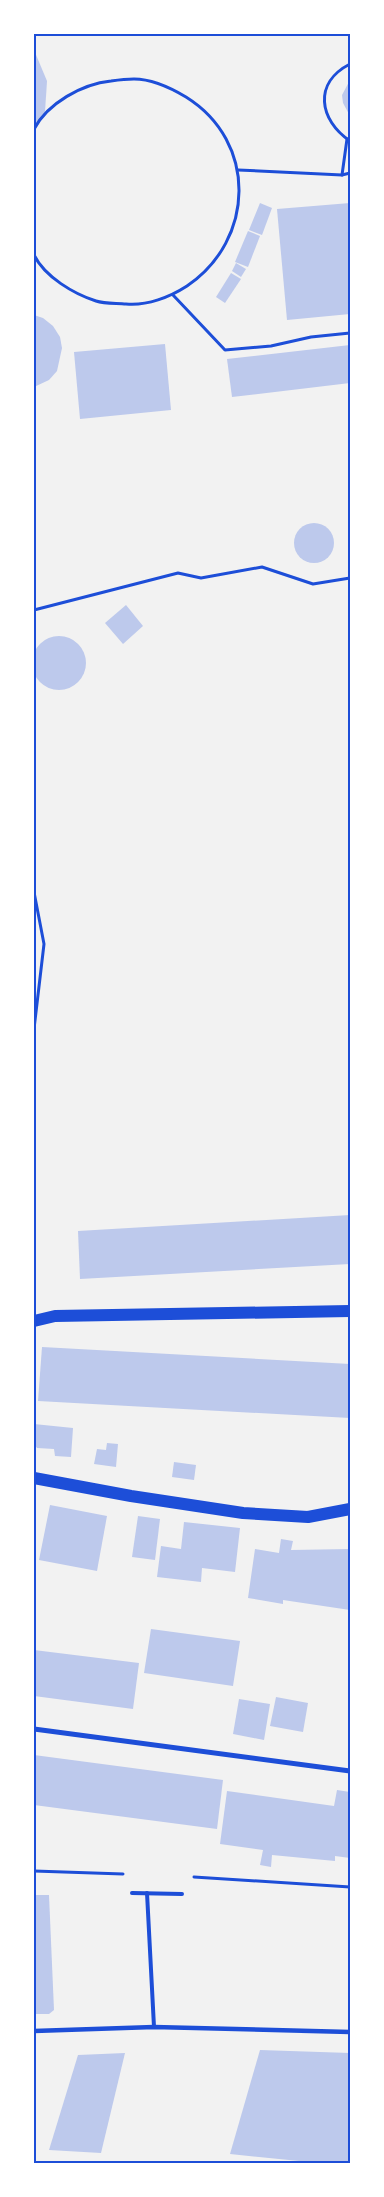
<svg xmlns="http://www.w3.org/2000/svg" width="384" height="2197" font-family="Helvetica,sans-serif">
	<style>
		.building { fill: #bdc9ec }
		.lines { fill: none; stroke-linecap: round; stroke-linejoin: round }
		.path { stroke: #1d4ed8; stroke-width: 3 }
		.service { stroke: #1d4ed8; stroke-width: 4 }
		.pedestrian { stroke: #1d4ed8; stroke-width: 4.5 }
		.minor { stroke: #1d4ed8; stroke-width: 5 }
		.primary { stroke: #1d4ed8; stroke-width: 12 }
		.neatline { fill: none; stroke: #1d4ed8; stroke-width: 2 }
	</style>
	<rect width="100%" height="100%" fill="#f2f2f2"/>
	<!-- building -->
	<g class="building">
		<path d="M34,50l13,31 -2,31 -11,21z"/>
		<path d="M350,80v36l-7,-13 -1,-8z"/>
		<path d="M260,203l12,5 -10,27 -13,-5z"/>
		<path d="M350,203v111l-63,6 -10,-111z"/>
		<path d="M248,231l12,5 -12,31 -13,-5z"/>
		<path d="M236,263l10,6 -5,8 -9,-6z"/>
		<path d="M231,273l10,6 -16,24 -9,-6z"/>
		<path d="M34,315l9,3 10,8 7,11 2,11 -5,23 -8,9 -15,7z"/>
		<path d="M165,344l6,66 -91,9 -6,-67z"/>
		<path d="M350,345v38l-118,14 -5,-38z"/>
		<circle cx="314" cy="543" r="20"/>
		<path d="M126,605l17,21 -20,18 -18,-21z"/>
		<circle cx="59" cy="663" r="27"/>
		<path d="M350,1215v49l-270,15 -2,-48z"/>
		<path d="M42,1347l308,17v54l-312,-17z"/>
		<path d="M34,1424l39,4 -2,29 -16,-1 -1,-7 -17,-1 -3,-4z"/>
		<path d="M107,1443l11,1 -2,23 -22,-3 3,-15 9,1z"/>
		<path d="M174,1462l22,3 -2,15 -22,-3z"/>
		<path d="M50,1505l57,11 -10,55 -58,-11z"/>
		<path d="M138,1516l22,3 -5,41 -23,-3z"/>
		<path d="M184,1522l56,6 -5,44 -33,-4 -1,14 -44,-5 4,-31 20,3z"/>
		<path d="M281,1539l12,2 -2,9 59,-1v61l-67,-10v4l-35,-6 7,-49 24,4z"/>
		<path d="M151,1629l89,12 -7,45 -89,-13z"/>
		<path d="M34,1650l105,13 -6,46 -99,-13z"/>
		<path d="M276,1697l32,6 -5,29 -33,-6z"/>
		<path d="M239,1699l31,5 -6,36 -31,-6z"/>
		<path d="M34,1755l189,25 -6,49 -183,-24z"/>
		<path d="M337,1790l13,2v66l-15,-2v5l-63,-6 -1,12 -11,-2 3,-15 -43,-6 7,-53 107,15z"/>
		<path d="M34,1895h15l5,115 -5,4h-15z"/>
		<path d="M260,2050l90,3v110l-41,-1 -79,-8z"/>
		<path d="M125,2053l-24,100 -52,-3 29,-95z"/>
	</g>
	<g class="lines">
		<!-- path -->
		<g class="path">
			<path d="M350,64c-37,19 -31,56 0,77"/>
			<path d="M34,129c14,-26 48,-45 77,-48 7,-1 15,-2 23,-2 18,0 37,9 52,18 72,45 69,143 1,189 -17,11 -40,20 -61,18 -9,-1 -21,0 -30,-3 -22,-7 -51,-24 -62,-46"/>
			<path d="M238,170l104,5 8,-2"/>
			<path d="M342,175l5,-36"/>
			<path d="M173,295l52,55 46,-4 40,-9 39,-4"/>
			<path d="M34,610l144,-37 23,5 61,-11 51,17 37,-6"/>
			<path d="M34,892l10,52 -10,85"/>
			<path d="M34,1871l89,3"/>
			<path d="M194,1877l156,10"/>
		</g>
		<!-- service -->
		<g class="service">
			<path d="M132,1893l50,1"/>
			<path d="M147,1893l7,134"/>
		</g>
		<!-- pedestrian -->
		<path class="pedestrian" d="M34,2031l120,-4 196,5"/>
		<!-- minor -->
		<path class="minor" d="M34,1729l316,42"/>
		<!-- primary -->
		<g class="primary">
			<path d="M34,1321l21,-5 295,-5"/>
			<path d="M34,1478l97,18 112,17 65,4 42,-8"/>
		</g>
	</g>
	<!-- border -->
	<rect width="384" height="2197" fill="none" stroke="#ffffff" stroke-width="70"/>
	<rect x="35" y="35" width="314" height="2127" class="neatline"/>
</svg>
